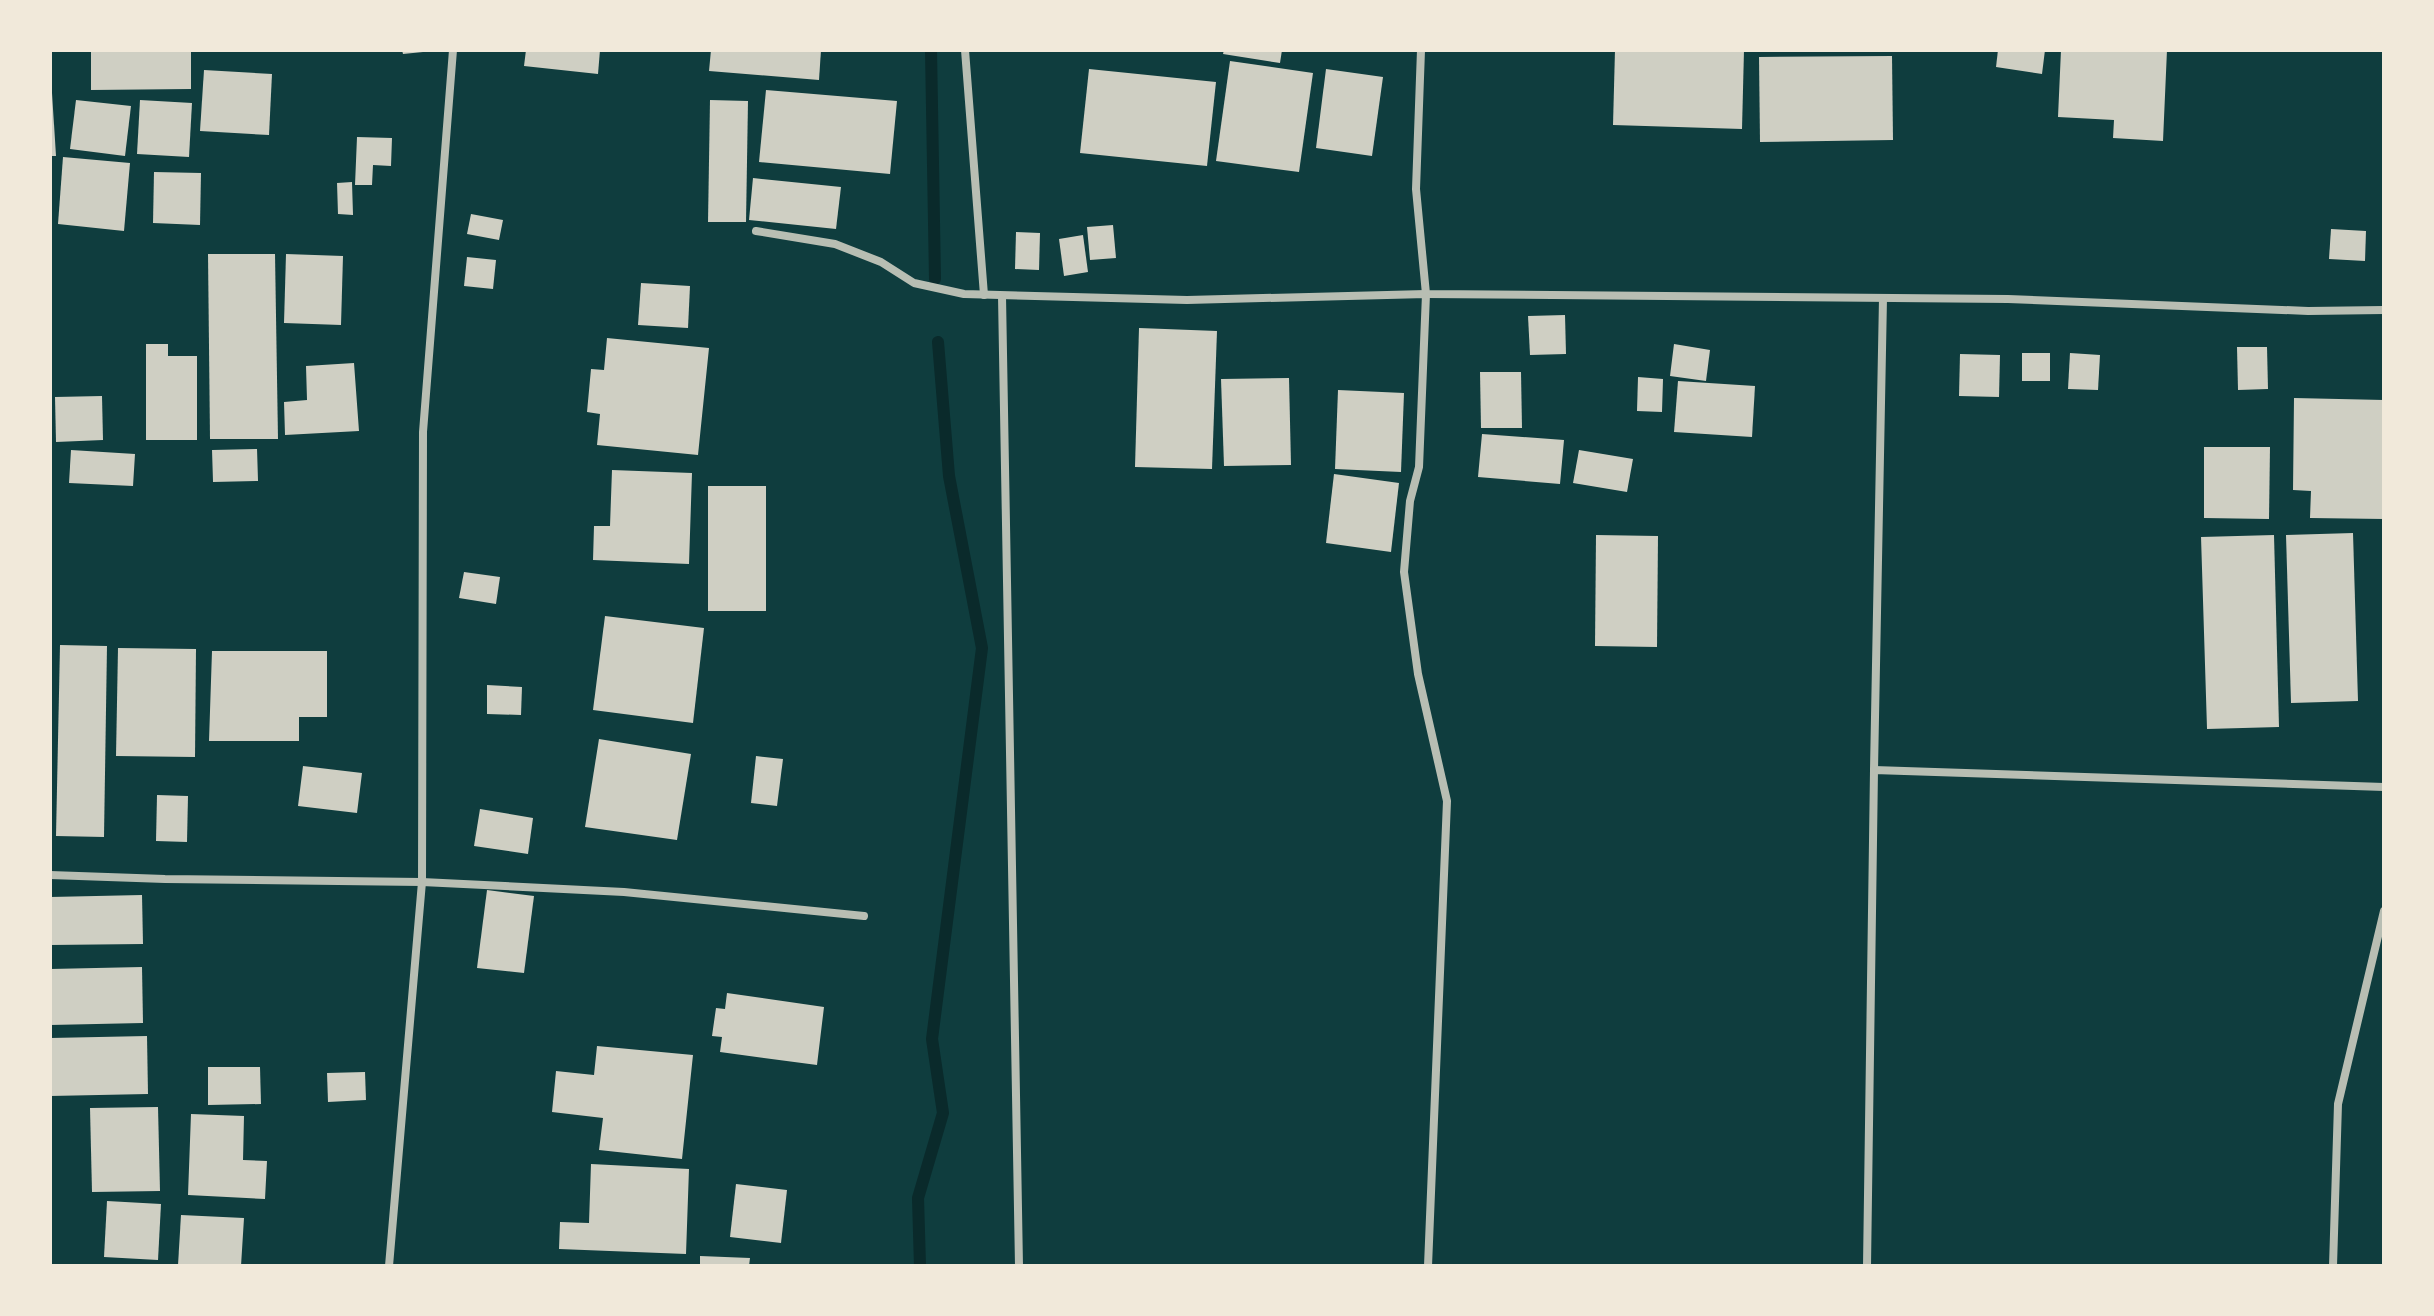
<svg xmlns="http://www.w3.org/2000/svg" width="2434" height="1316" font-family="'Fira Sans',sans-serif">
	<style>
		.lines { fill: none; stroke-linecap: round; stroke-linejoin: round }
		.stream { stroke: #0a2a2b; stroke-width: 12 }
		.building { fill: #cfcfc3 }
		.minor { stroke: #b8beb3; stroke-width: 8 }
	</style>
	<rect width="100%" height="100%" fill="#0f3d3e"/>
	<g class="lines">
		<!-- stream -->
		<g class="stream">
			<path d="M931,50l4,229"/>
			<path d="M920,1266l-2,-68 25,-85 -11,-74 50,-391 -33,-172 -11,-134"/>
		</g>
	</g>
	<!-- building -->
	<g class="building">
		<path d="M91,50h100v39l-100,1z"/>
		<path d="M402,50h21v2l-20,2z"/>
		<path d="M526,50h74l-2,24 -74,-8z"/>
		<path d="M711,50h110l-2,30 -110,-9z"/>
		<path d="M1224,50h58l-2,13 -57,-9z"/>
		<path d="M1615,50h129l-2,79 -129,-4z"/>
		<path d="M1998,50h47l-3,24 -46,-7z"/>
		<path d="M2061,50h106l-4,91 -50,-3 1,-18 -56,-3z"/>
		<path d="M1892,56l1,84 -133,2 -1,-85z"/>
		<path d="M1230,61l83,12 -14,99 -83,-11z"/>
		<path d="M1089,69l127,13 -9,84 -127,-13z"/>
		<path d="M1326,69l57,8 -11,79 -56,-8z"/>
		<path d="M204,70l68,4 -3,61 -69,-4z"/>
		<path d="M766,90l131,11 -7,73 -131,-12z"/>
		<path d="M50,93h2l4,63h-6z"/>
		<path d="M76,100l55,6 -6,50 -55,-7z"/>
		<path d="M140,100l52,3 -3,54 -52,-3z"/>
		<path d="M710,100l38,1 -2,121h-38z"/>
		<path d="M357,137l35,1 -1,28 -18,-1 -1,20h-17z"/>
		<path d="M63,157l67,6 -6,68 -66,-7z"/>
		<path d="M154,172l47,1 -1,52 -47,-2z"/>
		<path d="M753,178l88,9 -5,42 -87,-9z"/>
		<path d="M352,182l1,33 -15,-1 -1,-31z"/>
		<path d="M471,214l32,6 -4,20 -32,-6z"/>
		<path d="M1113,225l3,33 -26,2 -3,-33z"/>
		<path d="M2331,229l35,2 -1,30 -36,-2z"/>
		<path d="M1016,232l24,1 -1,37 -24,-1z"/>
		<path d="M1083,235l5,37 -24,4 -5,-37z"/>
		<path d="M208,254h67l3,185h-68z"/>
		<path d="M286,254l57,2 -2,69 -57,-2z"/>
		<path d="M467,257l29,3 -3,29 -29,-3z"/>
		<path d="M641,283l49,3 -2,42 -50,-3z"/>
		<path d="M1565,315l1,39 -36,1 -2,-39z"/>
		<path d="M1139,328l78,3 -5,138 -77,-2z"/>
		<path d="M607,338l102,10 -11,107 -101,-10 3,-31 -13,-2 4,-43 13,1z"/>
		<path d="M146,344h22v12h29v84h-51z"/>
		<path d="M1674,344l36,6 -4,31 -36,-5z"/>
		<path d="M2237,347h30l1,42 -30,1z"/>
		<rect x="2022" y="353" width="28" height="28"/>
		<path d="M2070,353l30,2 -2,35 -30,-1z"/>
		<path d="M1960,354l40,1 -1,42 -40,-1z"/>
		<path d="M354,363l5,68 -74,4 -1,-33 23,-2 -1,-34z"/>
		<path d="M1480,372h41l1,56h-41z"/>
		<path d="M1638,377l25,2 -1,33 -25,-1z"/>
		<path d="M1289,378l2,87 -67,1 -3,-87z"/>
		<path d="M1678,381l77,5 -3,51 -78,-5z"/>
		<path d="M1338,390l66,3 -3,79 -66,-3z"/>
		<path d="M102,396l1,44 -47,2 -1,-45z"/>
		<path d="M2294,398l90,2v119l-74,-1 1,-27 -18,-1z"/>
		<path d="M1482,434l82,6 -4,44 -82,-7z"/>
		<path d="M2204,447h66l-1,72 -65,-1z"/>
		<path d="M257,449l1,32 -45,1 -1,-32z"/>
		<path d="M71,450l64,4 -2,32 -64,-3z"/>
		<path d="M1579,450l54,9 -6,33 -54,-9z"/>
		<path d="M612,470l80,3 -3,91 -96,-4 1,-34h16z"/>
		<path d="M1334,474l65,9 -8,69 -65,-9z"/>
		<rect x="708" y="486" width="58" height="125"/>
		<path d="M2353,533l5,168 -67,2 -5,-168z"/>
		<path d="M1596,535l62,1 -1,111 -62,-1z"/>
		<path d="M2274,535l5,192 -72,2 -6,-192z"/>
		<path d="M464,572l36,5 -4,27 -37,-6z"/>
		<path d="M605,616l99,12 -11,95 -100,-13z"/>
		<path d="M60,645l47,1 -3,191 -48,-1z"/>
		<path d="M118,648l78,1 -1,108 -79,-1z"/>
		<path d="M212,651h115v66h-28v24h-90z"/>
		<path d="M487,685l35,2 -1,28 -34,-1z"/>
		<path d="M599,739l92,15 -14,86 -92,-13z"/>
		<path d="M756,756l27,3 -6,47 -26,-3z"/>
		<path d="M303,766l59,7 -5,40 -59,-7z"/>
		<path d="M157,795l31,1 -1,46 -31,-1z"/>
		<path d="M480,809l53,9 -5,36 -54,-8z"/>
		<path d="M487,890l47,6 -10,77 -47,-5z"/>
		<path d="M142,895l1,49 -93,1v-48z"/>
		<path d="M142,967l1,56 -93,2v-56z"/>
		<path d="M727,993l97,14 -7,58 -97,-13 2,-15 -10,-1 4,-28 9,1z"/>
		<path d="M147,1036l1,58 -98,2v-58z"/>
		<path d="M597,1046l96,9 -11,104 -83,-9 4,-32 -51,-6 4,-41 38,4z"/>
		<path d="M208,1067h52l1,37 -53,1z"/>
		<path d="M365,1072l1,28 -38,2 -1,-29z"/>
		<path d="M158,1107l2,84 -68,1 -2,-84z"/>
		<path d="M191,1114l53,2 -1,44 24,1 -2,38 -77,-4z"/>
		<path d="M591,1164l98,5 -3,85 -127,-5 1,-27 29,1z"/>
		<path d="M736,1184l51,6 -6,53 -51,-6z"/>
		<path d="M107,1201l54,3 -3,56 -54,-3z"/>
		<path d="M181,1215l63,3 -3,48 -63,-1z"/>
		<path d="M700,1256l50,2 -1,8h-49z"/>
	</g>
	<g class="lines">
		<!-- minor -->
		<g class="minor">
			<path d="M965,50l19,245"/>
			<path d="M1421,50l-5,139 10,105 582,5 300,12 76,-1"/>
			<path d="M756,231l79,13 46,18 33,21 50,11 223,6 239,-6 -7,173 -9,34 -6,71 14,102 29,127 -19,465"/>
			<path d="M1002,296l17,970"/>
			<path d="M1874,770l9,-472"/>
			<path d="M50,875l115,4 257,3 202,10 240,24"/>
			<path d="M389,1266l33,-384 1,-450 30,-382"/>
			<path d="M1867,1266l7,-496 510,17"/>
			<path d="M2333,1266l5,-162 46,-193"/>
		</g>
	</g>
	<!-- border -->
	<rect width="2434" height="1316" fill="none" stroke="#f1e9da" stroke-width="104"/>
</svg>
